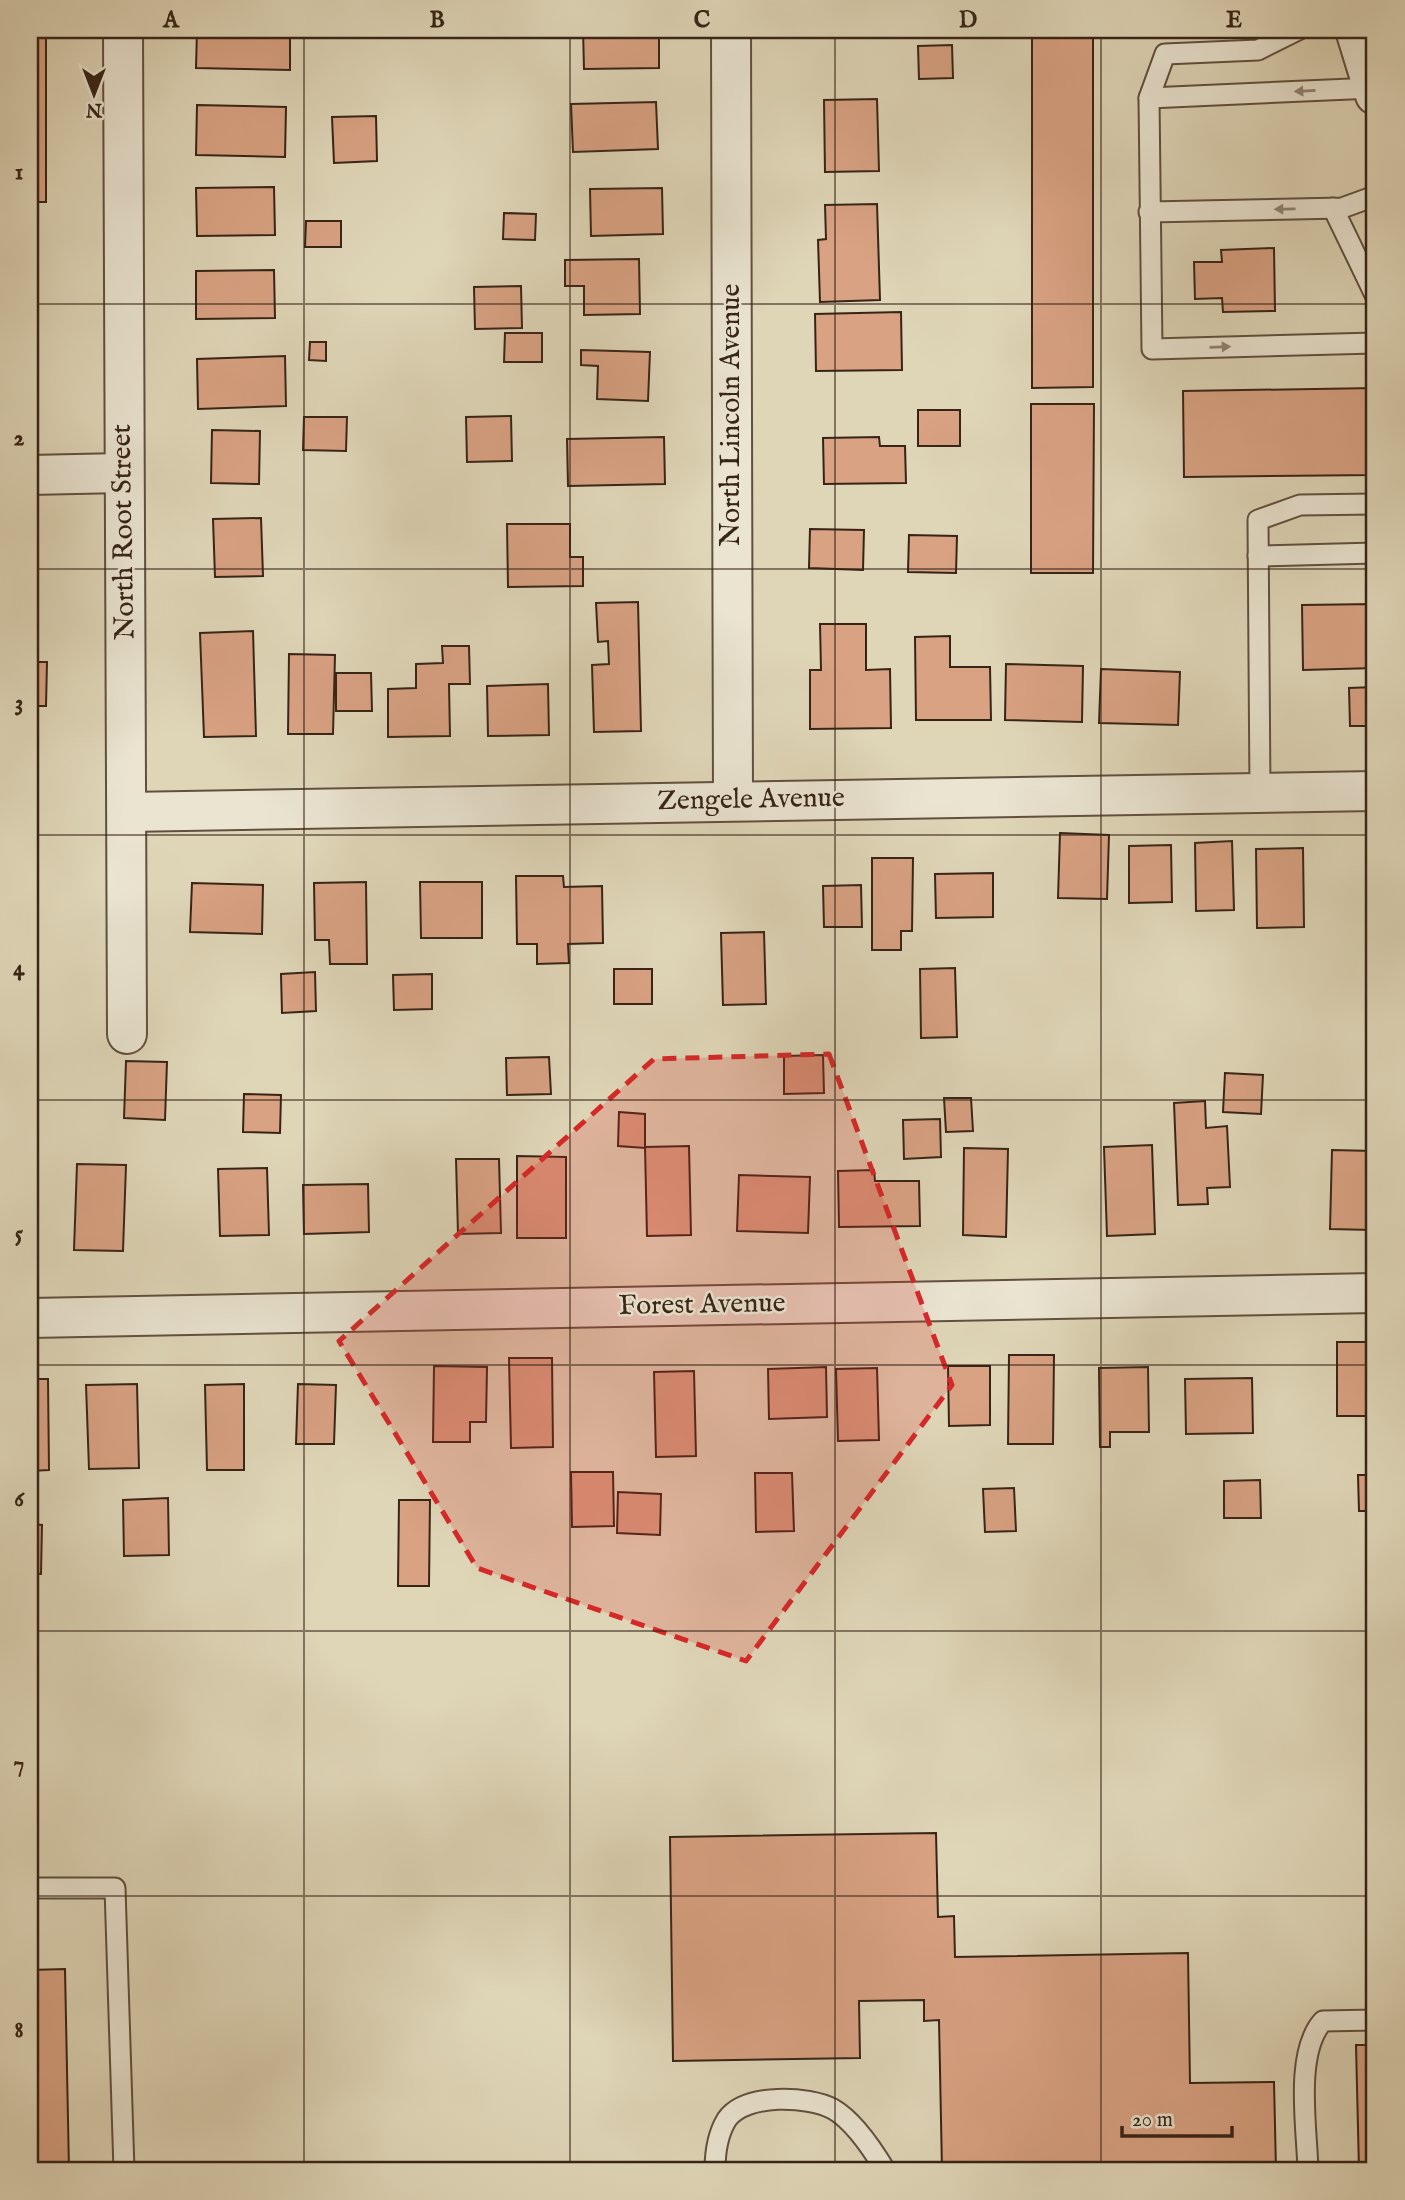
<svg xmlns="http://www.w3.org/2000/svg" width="1405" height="2200" font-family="'IM FELL English',serif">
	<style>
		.building { fill: #d9a283; stroke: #372417; stroke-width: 2 }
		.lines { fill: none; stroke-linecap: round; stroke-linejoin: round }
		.service-casing { stroke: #61503f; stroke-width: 23 }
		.minor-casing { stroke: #61503f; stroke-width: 42 }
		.tertiary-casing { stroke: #61503f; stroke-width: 42 }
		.service { stroke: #eae4d1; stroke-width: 19 }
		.minor { stroke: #eae4d1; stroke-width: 38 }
		.tertiary { stroke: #eae4d1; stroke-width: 38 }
		.oneway { fill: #908474 }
		.marked { fill: #d62828; fill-opacity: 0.2; stroke: #d62828; stroke-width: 5; stroke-dasharray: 14 9; stroke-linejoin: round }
		.grid { fill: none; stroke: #372417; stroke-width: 2; stroke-opacity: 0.55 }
		.labels { text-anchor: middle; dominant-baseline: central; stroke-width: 5; stroke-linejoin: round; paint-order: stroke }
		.street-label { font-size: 28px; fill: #372417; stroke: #eae4d1 }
		.neatline { fill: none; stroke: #372417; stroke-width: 2.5 }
		.grid-label { font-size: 23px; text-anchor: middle; font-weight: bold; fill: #372417 }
	</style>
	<rect width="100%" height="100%" fill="#dfd6b8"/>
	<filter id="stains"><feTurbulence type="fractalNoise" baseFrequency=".00286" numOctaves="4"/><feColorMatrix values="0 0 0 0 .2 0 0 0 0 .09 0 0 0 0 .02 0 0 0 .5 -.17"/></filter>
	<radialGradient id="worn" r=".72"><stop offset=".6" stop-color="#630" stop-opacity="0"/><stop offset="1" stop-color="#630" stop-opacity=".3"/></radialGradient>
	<!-- building -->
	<g class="building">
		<rect x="30" y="30" width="16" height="172"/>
		<path d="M197,30h93v40l-94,-2z"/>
		<path d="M583,30h76v38l-75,1z"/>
		<path d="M1032,30h61v357l-61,1z"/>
		<path d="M952,45l1,33 -34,1 -1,-33z"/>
		<path d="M877,99l2,72 -54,1 -1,-72z"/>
		<path d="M656,102l2,47 -85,3 -2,-48z"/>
		<path d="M197,105l89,2 -1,50 -89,-2z"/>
		<path d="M376,116l1,45 -43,2 -2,-46z"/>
		<path d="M274,187l1,48 -78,1 -1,-48z"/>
		<path d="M662,188l1,46 -72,2 -1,-47z"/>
		<path d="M877,204l3,96 -60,2 -2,-62 8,-1 -1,-34z"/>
		<path d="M504,213l32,1 -1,26 -32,-1z"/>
		<path d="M306,221h35v26h-36z"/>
		<path d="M1274,248l1,63 -52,1 -1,-14 -27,1 -1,-37h28l-1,-12z"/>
		<path d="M639,259l1,55 -56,1v-29h-19v-26z"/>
		<path d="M274,270l1,48 -79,1v-48z"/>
		<path d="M521,286l1,42 -47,1 -1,-42z"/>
		<path d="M901,312l1,58 -86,1 -1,-57z"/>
		<path d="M505,333h37v29h-38z"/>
		<path d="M310,342h16v19l-17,-1z"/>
		<path d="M581,350l69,2 -2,49 -51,-2 1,-33 -17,-1z"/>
		<path d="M285,356l1,50 -88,3 -1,-50z"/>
		<path d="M1375,388v87l-191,2 -1,-86z"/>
		<path d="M1031,404h63l-1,169h-62z"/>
		<rect x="918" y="410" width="42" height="36"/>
		<path d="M511,416l1,45 -45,1 -1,-45z"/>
		<path d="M304,417h43l-1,34 -43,-1z"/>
		<path d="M212,430l48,1 -1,53 -48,-1z"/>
		<path d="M664,437l1,47 -97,2 -1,-47z"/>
		<path d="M879,437l1,9h25l1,37 -82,1 -1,-46z"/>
		<path d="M261,518l2,58 -48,1 -2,-58z"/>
		<path d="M507,524h63v33h13v29l-75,1z"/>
		<path d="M810,529l54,1 -1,40 -54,-2z"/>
		<path d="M909,535l48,1 -1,37 -48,-1z"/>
		<path d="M30,553l6,1v63h-6z"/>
		<path d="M638,602l3,129 -47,1 -2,-67 17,-1 -1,-23 -10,1 -2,-39z"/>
		<path d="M1375,604v64l-72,2 -1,-65z"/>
		<path d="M820,624h46v46l24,-1 1,59 -81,1v-59h11z"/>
		<path d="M253,631l3,105 -52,1 -4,-104z"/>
		<path d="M950,636v31h40l1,53h-75l-1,-83z"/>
		<path d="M442,646h27l1,38h-21l1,52 -62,1v-48l28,-1v-24l27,-1z"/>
		<path d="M289,654l46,1 -2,79h-45z"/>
		<path d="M30,662h17l-1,44h-16z"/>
		<path d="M1006,664l77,2 -1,56 -77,-2z"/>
		<path d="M1101,669l79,3 -2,53 -79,-2z"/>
		<path d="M336,673h35l1,38h-36z"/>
		<path d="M548,684l1,51 -61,1 -1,-50z"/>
		<path d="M1375,687v39h-25l-1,-38z"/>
		<path d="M30,754h3l1,50h-4z"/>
		<path d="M1060,833l49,2 -2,64 -49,-1z"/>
		<path d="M1232,841l2,69 -38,1 -1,-68z"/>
		<path d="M1171,845l1,57 -43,1v-57z"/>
		<path d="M1303,848l1,79 -47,1 -1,-79z"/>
		<path d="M872,858h41l-1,73h-11v19h-29z"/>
		<path d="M30,873h5l2,54h-7z"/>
		<path d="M993,873v44l-57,1 -1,-44z"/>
		<path d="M516,876h47l1,11 38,-1 1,57 -35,1 1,19 -32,1v-20h-20z"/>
		<path d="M366,882l1,82h-37l-1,-24h-14l-1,-57z"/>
		<path d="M420,882h62v56h-61z"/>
		<path d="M192,883l71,2 -1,49 -72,-2z"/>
		<path d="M861,885l1,42h-38l-1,-41z"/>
		<path d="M764,932l2,72 -43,1 -2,-72z"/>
		<path d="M955,968l2,69 -36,1 -1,-69z"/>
		<rect x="614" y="969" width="38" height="35"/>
		<path d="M315,972l1,39 -34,2 -1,-39z"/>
		<path d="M432,974v35l-38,1 -1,-35z"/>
		<path d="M30,980h6l1,59h-7z"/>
		<path d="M823,1055l1,38 -40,1v-38z"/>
		<path d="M549,1057l2,37 -44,1 -1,-37z"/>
		<path d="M126,1061l41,1 -2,58 -41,-2z"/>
		<path d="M1225,1073l38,2 -2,39 -38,-2z"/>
		<path d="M244,1094l37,1 -1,38 -37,-1z"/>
		<path d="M944,1098h27l2,33 -27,1z"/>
		<path d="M1205,1101l1,27 21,-2 3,61 -23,1 1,16 -30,1 -4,-102z"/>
		<path d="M619,1112l26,2v34l-27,-2z"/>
		<path d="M940,1119l1,38 -37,2 -1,-39z"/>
		<path d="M1152,1145l3,89 -48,2 -3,-89z"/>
		<path d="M689,1146l2,89 -44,1 -2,-89z"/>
		<path d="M964,1148l44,1 -2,88 -43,-2z"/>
		<path d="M1332,1150l42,1 -2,79 -42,-1z"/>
		<path d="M517,1156l49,1v81h-49z"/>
		<path d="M456,1159h43l2,74 -43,1z"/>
		<path d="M77,1164l49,1 -3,86 -49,-1z"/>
		<path d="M267,1168l2,67 -49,1 -2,-67z"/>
		<path d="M874,1170l1,11h44l1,45 -81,1 -1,-56z"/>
		<path d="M739,1175l71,2 -2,56 -71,-2z"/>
		<path d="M368,1184l1,48 -65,2 -1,-49z"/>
		<path d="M30,1195h6l2,48 -8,1z"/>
		<path d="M1337,1342h37l-1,74h-36z"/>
		<path d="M1009,1355h45l-1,89h-45z"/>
		<path d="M509,1358h43l1,89 -42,1z"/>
		<path d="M434,1366l53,1 -1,55h-16v20h-37z"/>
		<path d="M948,1366h42v59l-41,1z"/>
		<path d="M826,1367l1,50 -58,2 -1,-50z"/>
		<path d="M1148,1367l1,65h-39v15h-10l-1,-79z"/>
		<path d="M877,1368l2,72 -41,1 -2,-72z"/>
		<path d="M694,1371l2,85 -40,1 -2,-85z"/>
		<path d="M1252,1378l1,55 -67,1 -1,-55z"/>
		<path d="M30,1379h18l1,91 -19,1z"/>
		<path d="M137,1384l2,84 -50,1 -3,-84z"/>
		<path d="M244,1384v86h-37l-2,-85z"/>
		<path d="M298,1384l38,1 -2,59h-38z"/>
		<path d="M571,1472h42l1,54 -42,1z"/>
		<path d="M755,1473h37l2,58 -38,1z"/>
		<path d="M1358,1475h17v36h-16z"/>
		<path d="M1260,1480l1,38h-37v-37z"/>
		<path d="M1014,1488l2,43 -31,1 -2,-43z"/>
		<path d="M618,1492l43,2 -1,41 -43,-2z"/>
		<path d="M168,1498l1,57 -45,1 -1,-56z"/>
		<path d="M399,1500h31l-1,86h-31z"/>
		<path d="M30,1524l12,1 -1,49 -11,-1z"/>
		<path d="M936,1833l2,84 16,-1 1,41 233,-4 2,130 84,-1 2,88h-334l-3,-150 -15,1v-21l-65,1 1,57 -187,3 -3,-224z"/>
		<path d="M65,1969l4,201h-39v-200z"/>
		<path d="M1356,2045h19v125h-16z"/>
	</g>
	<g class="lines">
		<!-- service casing -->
		<g class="service-casing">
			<g id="service">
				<path d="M1298,30l-40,20 -93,4 -16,44 3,251 223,-6"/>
				<path d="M1149,98l224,-10"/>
				<path d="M1333,208l42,87"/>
				<path d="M1149,212l193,-4 33,-12"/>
				<path d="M1258,556l117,-3"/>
				<path d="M1260,792l-2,-272 42,-15 75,-1"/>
				<path d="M30,1888h85l9,282"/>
				<path d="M715,2170c0,-18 2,-35 12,-51 19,-26 81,-23 106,-10 21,12 40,41 52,61"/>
				<path d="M1308,2170c-1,-42 -14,-117 15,-149l52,-1"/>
			</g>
		</g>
		<!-- minor casing -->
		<g class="minor-casing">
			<g id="minor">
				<path d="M123,30l4,1004"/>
				<path d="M731,30l2,770"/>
				<path d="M1355,30l20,65"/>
				<path d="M30,475l92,-2"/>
				<path d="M127,812l1248,-21"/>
			</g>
		</g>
		<!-- tertiary casing -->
		<g class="tertiary-casing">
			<path id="tertiary" d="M30,1318l1345,-25"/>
		</g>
		<!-- service -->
		<use href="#service" class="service"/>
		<!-- minor -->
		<use href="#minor" class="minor"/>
		<!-- tertiary -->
		<use href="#tertiary" class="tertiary"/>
	</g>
	<!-- one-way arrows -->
	<defs><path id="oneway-solid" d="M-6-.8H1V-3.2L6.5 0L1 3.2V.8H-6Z" transform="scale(1.75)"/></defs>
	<g class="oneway">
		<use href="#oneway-solid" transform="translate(1305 91) rotate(177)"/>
		<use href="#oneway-solid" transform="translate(1285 209) rotate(179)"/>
		<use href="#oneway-solid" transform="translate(1220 347) rotate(-2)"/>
	</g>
	<!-- marked area -->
	<path class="marked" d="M829,1054l123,331 -206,276 -269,-93 -138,-227 315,-282z"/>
	<!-- grid -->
	<path class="grid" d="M304,30v2140M570,30v2140M835,30v2140M1101,30v2140M30,304h1345M30,569h1345M30,835h1345M30,1100h1345M30,1365h1345M30,1631h1345M30,1896h1345"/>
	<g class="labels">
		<!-- street labels -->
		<g class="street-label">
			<text transform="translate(731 415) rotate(-90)">North Lincoln Avenue</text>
			<text transform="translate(124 532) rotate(-91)">North Root Street</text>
			<text transform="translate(751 800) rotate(-1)">Zengele Avenue</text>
			<text transform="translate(702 1305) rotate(-1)">Forest Avenue</text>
		</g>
	</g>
	<!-- margin -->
	<rect width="1405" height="2200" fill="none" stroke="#dfd6b8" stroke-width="77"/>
	<!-- north arrow -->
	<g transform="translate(94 94) rotate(180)" stroke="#eae4d1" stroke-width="5" paint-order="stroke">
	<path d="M0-5L12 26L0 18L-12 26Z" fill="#372417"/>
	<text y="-10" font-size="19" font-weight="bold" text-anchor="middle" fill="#372417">N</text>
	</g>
	<!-- scale -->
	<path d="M1122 2126v10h110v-10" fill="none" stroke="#372417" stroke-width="3.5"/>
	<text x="1132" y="2126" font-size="21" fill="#372417" stroke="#eae4d1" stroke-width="5" paint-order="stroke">20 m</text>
	<rect x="38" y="38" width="1328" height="2124" class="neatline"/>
	<g class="grid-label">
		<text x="171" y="27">A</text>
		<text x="437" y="27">B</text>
		<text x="702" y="27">C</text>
		<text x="968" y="27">D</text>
		<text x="1234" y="27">E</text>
		<text x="19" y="179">1</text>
		<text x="19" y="445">2</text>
		<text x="19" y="710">3</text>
		<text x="19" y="975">4</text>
		<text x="19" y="1241">5</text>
		<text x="19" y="1506">6</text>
		<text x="19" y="1771">7</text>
		<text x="19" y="2037">8</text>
	</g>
	<rect width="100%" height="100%" filter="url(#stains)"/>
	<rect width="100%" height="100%" fill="url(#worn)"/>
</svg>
